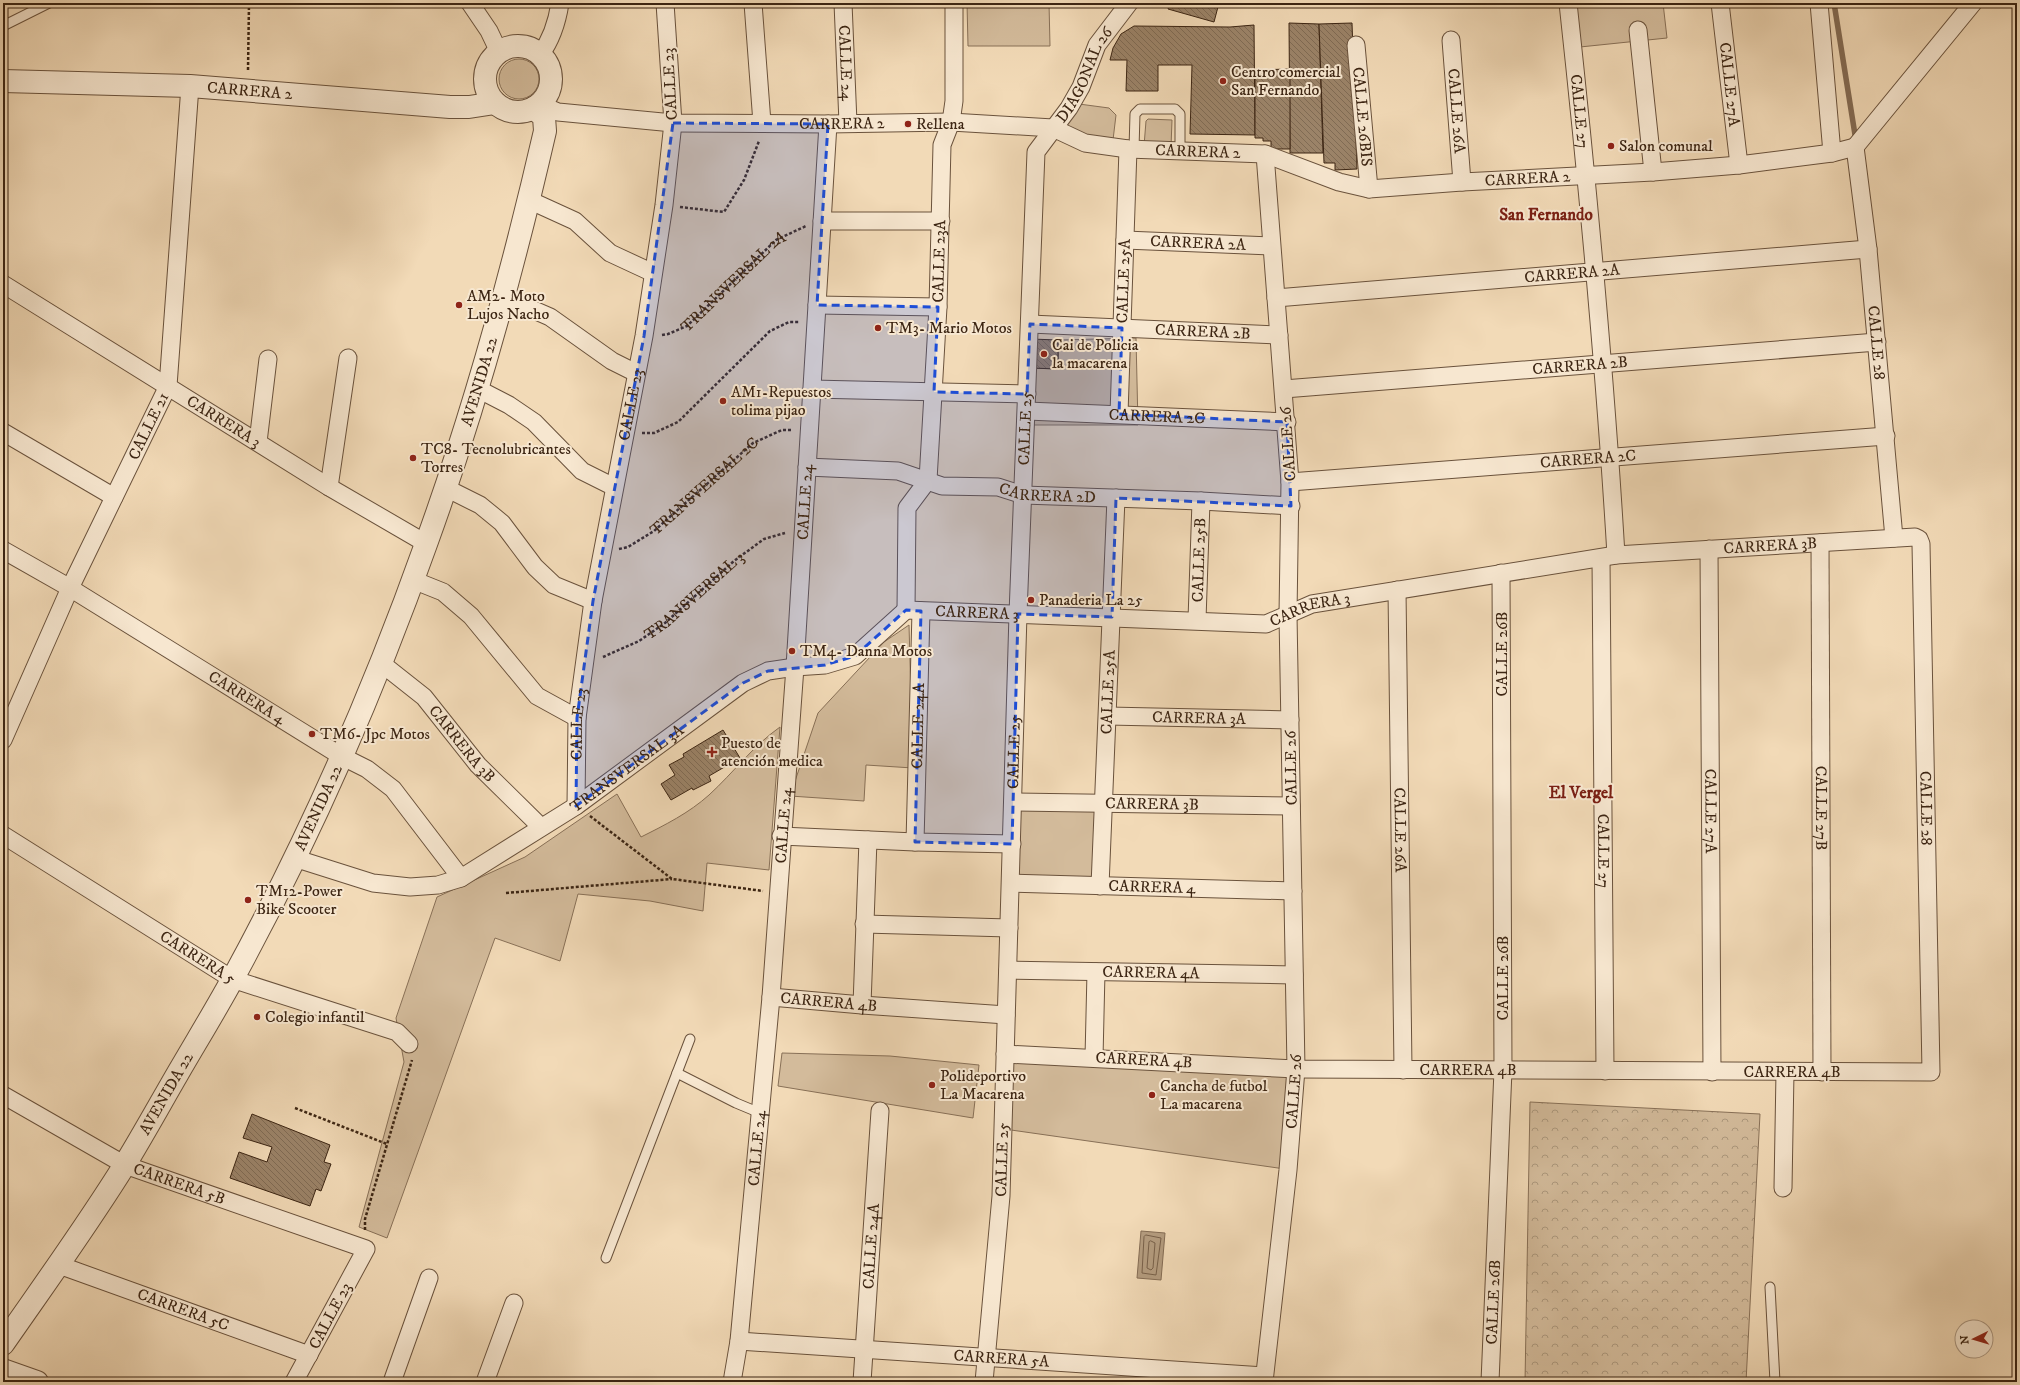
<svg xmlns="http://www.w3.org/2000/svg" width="2020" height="1385" font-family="'IM FELL DW Pica',serif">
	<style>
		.green { fill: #d3bb9b; stroke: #887057 }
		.forest { fill: url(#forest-crowns); stroke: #887057 }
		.water { fill: #b49c7f; stroke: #846c54 }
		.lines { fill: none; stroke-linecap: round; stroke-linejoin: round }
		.shore { stroke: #786049; stroke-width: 1 }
		.stream { stroke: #846c54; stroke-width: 5.5 }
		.building { fill: url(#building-back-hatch); stroke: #3c2513 }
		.service-casing { stroke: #6a523c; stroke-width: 11 }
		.minor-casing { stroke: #6a523c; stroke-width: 19 }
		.tertiary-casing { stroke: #6a523c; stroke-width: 24 }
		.path { stroke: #3c2513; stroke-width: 2.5; stroke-dasharray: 3 2; stroke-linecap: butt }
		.service { stroke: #f7e7d0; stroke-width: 9 }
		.minor { stroke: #f7e7d0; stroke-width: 17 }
		.tertiary { stroke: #f7e7d0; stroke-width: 22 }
		.marked { fill: #1d4ed8; fill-opacity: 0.2; stroke: #1d4ed8; stroke-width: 3; stroke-dasharray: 8 5; stroke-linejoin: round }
		.poi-dot { fill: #8f2418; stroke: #f7e7d0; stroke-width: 1.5 }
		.labels { text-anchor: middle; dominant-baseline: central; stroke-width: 4; stroke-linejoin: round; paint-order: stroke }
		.street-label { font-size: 16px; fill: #3c2513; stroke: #f7e7d0 }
		.poi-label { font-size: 16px; fill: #3c2513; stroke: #f7e7d0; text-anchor: start }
		.neighbourhood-label { font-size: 17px; font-weight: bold; fill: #7a1f14; stroke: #f7e7d0 }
	</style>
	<defs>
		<pattern id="forest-crowns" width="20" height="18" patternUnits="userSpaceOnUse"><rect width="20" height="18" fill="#d3bb9b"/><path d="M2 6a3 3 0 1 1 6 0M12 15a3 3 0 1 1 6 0" fill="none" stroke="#ac987d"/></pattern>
		<pattern id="building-back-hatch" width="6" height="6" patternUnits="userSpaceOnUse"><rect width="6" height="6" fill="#9b8368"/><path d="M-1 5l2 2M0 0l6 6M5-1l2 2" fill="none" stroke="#806b54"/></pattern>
	</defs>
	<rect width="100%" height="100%" fill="#f2dab7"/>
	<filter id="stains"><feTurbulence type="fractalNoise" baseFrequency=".005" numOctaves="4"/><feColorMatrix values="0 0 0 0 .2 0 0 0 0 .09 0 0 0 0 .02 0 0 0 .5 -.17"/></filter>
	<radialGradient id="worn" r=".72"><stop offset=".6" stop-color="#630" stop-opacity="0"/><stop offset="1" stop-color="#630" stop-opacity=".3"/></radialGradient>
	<!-- green -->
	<g class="green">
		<path d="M967,3h82l1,43h-82z"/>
		<path d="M1576,3h87l4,35 -87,9z"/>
		<circle cx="519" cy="79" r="20"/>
		<path d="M1079,104l30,4 7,7 -3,25 -25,-3 -25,-12z"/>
		<path d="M1148,119l24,1 -1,27 -27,-1 2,-25z"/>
		<path d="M1136,338l2,87h-109l1,-57 28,1 1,-29z"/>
		<path d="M909,625l4,143 -47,-3 -2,36 -74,-5 28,-83 66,-71z"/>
		<path d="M780,727l-11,143 -62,-7 -4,48 -53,-10 -72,-7 -18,67 -65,-23 -108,300 -28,-11 45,-165 -8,-44 41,-121 88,-40 92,-63 24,43c24,-12 48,-24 68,-42 24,-22 44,-49 71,-68z"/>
		<path d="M1015,808l83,2 -2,74 -84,-3z"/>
		<path d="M782,1053l108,3 89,9 -6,53 -195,-32z"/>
		<path d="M1012,1057l283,13 -10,99 -274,-39z"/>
	</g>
	<!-- forest -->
	<path class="forest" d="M1530,1102l230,12 -14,268h-221z"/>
	<!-- water -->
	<path class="water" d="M1141,1231l24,2 -4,47 -24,-2z"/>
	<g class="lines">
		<!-- shore -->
		<g class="shore">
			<path d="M1146,1235l15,3 -5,37 -14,-2 2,-36z"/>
			<path d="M1151,1241l4,2 -2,25 -2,2 -4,-2 2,-26z"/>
		</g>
		<!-- stream -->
		<path class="stream" d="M1834,3l22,138"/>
	</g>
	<!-- building -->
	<g class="building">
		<path d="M1170,3h49l-5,19 -46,-13z"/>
		<path d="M1289,23l30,1 4,129h-33z"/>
		<path d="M1352,23l5,146 -22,1v-7h-11l-5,-139z"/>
		<path d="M1254,25l1,110 -65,-1 2,-69h-34v26h-32l1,-31h-17l3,-12 8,-14 13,-8 96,1z"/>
		<path d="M1290,69v80h-19v-8h-8v-3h-8v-68z"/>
		<path d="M1031,339l27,1v29l-28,-1z"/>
		<path d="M723,730l17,28 -31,18 2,5 -18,9 -1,-2 -21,12 -10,-16 14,-9 -6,-10 15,-8 -1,-3z"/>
		<path d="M252,1114l78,31 -6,17 7,2 -10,27 -5,-2 -6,17 -80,-28 9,-26 28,10 5,-15 -29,-9z"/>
	</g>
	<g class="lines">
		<!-- service casing -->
		<g class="service-casing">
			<g id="service">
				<path d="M3,26l46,-23"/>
				<path d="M1134,149l1,-35 5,-5h35l5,5v36"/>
				<path d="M677,1073l59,30 24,10"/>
				<path d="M606,1258l84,-219"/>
				<path d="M1770,1287l5,95"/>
			</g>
		</g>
		<!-- minor casing -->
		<g class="minor-casing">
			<g id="minor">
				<path d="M470,3l19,28 10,21"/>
				<path d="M753,3l9,120"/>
				<path id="s4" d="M843,3l5,120"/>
				<path id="s5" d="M1568,3c20,184 37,368 48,552"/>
				<path id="s6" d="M1720,3l19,162"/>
				<path d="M1819,3l13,150"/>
				<path d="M1638,30l15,142"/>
				<path id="s7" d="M1451,40l11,142"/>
				<path id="s8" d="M1356,45l13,144"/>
				<path d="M540,55c12,-16 17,-32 20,-52"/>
				<path id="s9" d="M539,104l19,8 115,11 155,1 123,-2 102,6 32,15 43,6 137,5 74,28 30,7 93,-7 191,-10 86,-7 93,-12 23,-6"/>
				<path id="s10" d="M1855,147l13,102 26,289"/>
				<path d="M1855,147l118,-144"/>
				<path d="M529,200l46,21 35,32 43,20"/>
				<path d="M822,221h119"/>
				<path id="s11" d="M1125,240l146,6"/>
				<path id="s12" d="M3,284l326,203 98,57"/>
				<path d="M504,297l46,20 62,44 24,12"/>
				<path id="s13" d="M1276,298l592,-49"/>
				<path d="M817,305l121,2"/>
				<path id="s14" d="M1030,324l249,11"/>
				<path d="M478,389l31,16 25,17 48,49 32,16"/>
				<path d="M812,389l215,5"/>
				<path id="s15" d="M1284,389l593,-47"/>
				<path id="s16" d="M1027,411l260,11"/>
				<path id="s17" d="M1119,414l9,-265"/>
				<path d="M3,432l111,65"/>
				<path d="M258,442l10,-83"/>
				<path id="s18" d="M807,467l91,4 44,15 56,1 25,8 178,6 90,5"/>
				<path id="s19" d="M1290,482l596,-46"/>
				<path d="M329,487l19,-129"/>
				<path d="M446,488l34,17 22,18 33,44 19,18 39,16"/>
				<path id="s20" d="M1820,543l2,529"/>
				<path id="s21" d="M1709,549l3,523"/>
				<path id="s22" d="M3,550l67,38 271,168 26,13 26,20 68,89"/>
				<path id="s23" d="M1601,558l4,513"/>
				<path d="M413,580l30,12 28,24 66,80 40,22"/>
				<path id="s24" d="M1397,590l6,480"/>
				<path id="s25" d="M906,610l360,14 46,-20 304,-49 299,-18 4,2 2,5 10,528 -635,-3 -291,-15"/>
				<path id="s26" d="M906,610l1,-102 21,-28 10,-173 4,-162 9,-23 3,-21v-98"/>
				<path id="s27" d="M1197,620l4,-119"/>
				<path id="s28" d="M381,663l43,34 54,68 63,62"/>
				<path id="s29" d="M1108,716l182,4"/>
				<path id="s30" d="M3,740l67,-152 98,-202 22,-300"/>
				<path id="s31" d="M1013,802l278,4"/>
				<path id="s32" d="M576,806l1,-88 16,-117 51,-265 20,-131 9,-82 -8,-120"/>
				<path id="s33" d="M3,835l229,144 165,53 12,12"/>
				<path d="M781,836l134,6 97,2"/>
				<path id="s34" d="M915,842l6,-231"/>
				<path id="s35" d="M294,858l79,25 37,4 28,-2 23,-7 115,-72 167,-123 25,-12 27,-4 30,-2 30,-9 51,-46"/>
				<path id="s36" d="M1011,883l282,8"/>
				<path id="s37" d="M1100,886l16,-388"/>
				<path d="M864,924l145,4"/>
				<path id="s38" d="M1008,970l286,5"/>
				<path id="s39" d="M771,997l91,8 144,10"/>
				<path d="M862,1005l6,-165"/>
				<path d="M1094,1058l2,-86"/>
				<path id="s40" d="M3,1095l122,70 241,84 -72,133"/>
				<path d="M1783,1188l2,-116"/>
				<path id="s41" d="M59,1265l250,90"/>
				<path id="s42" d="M739,1341l525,35"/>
				<path d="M392,1382l37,-104"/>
				<path d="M485,1382l29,-79"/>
				<path id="s43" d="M732,1382l7,-41 32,-344 24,-330 33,-543"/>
				<path id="s44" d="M862,1382l18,-271"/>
				<path id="s45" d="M984,1382l17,-186 17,-582 18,-462 33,-44 12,-21 16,-42 32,-42"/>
				<path id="s46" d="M1264,1382l24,-212 8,-101 -8,-454 2,-133 -25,-328"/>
				<path id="s47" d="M1490,1382l13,-312 -2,-497"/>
			</g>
		</g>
		<!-- tertiary casing -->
		<g class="tertiary-casing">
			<g id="tertiary">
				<circle cx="518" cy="79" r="33"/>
				<path id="s48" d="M3,81l187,5 260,21h19l26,-4"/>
				<path id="s49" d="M3,1344c41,-59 83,-117 121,-178 19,-31 36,-62 54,-93 18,-31 37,-62 54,-93 76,-139 141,-287 194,-436 49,-135 87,-274 119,-413l-1,-14 -10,-9"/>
				<path d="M3,1370l34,12"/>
			</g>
		</g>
		<!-- path -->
		<g class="path">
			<path d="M248,70l1,-67"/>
			<path d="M680,207l44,5 20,-32 15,-39"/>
			<path id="s1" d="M662,335l6,-1 19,-8 89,-86 30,-14"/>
			<path d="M642,433h12l24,-11 92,-91 19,-9h10"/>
			<path id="s2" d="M619,549l9,-2 26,-16 99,-88 29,-13h11"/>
			<path id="s3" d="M603,657l36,-16 26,-18 69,-62 30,-22 21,-6"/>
			<path d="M590,816l82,63 91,12"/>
			<path d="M506,893l166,-14"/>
			<path d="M295,1108l92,36"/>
			<path d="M365,1230v-11l47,-159"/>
		</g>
		<!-- service -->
		<use href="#service" class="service"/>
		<!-- minor -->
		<use href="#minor" class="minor"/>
		<!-- tertiary -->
		<use href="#tertiary" class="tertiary"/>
	</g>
	<!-- marked area -->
	<path class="marked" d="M673,123l155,1 -11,181 121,2 -4,85 93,2 3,-70 92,4 -3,86 168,8 4,84 -175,-8 -4,119 -94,-3 -6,230 -97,-2 6,-231 -15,-1 -51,46 -30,9 -57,6 -25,12 -167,123 1,-88 16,-117 51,-265z"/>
	<!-- markers -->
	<g class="poi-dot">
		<circle cx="1223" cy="81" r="4"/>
		<circle cx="908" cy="124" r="4"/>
		<circle cx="1611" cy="146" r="4"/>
		<circle cx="459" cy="305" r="4"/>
		<circle cx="878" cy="328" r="4"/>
		<circle cx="1044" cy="354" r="4"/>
		<circle cx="723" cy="401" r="4"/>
		<circle cx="413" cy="458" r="4"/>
		<circle cx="1031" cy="600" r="4"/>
		<circle cx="792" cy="651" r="4"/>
		<circle cx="312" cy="734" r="4"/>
		<path d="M710 746h4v4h4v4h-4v4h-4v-4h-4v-4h4z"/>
		<circle cx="248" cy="900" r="4"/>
		<circle cx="257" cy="1017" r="4"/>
		<circle cx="932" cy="1085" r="4"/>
		<circle cx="1152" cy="1095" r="4"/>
	</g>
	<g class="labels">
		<!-- street labels -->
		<g class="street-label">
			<text stroke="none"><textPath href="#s4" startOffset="60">CALLE 24</textPath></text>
			<text stroke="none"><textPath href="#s45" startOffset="1323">DIAGONAL 26</textPath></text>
			<text transform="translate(670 84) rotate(-93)">CALLE 23</text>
			<text stroke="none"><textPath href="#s6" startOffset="82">CALLE 27A</textPath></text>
			<text stroke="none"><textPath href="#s48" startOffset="247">CARRERA 2</textPath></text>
			<text stroke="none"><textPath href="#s7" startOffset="71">CALLE 26A</textPath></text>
			<text stroke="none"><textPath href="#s5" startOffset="109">CALLE 27</textPath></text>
			<text stroke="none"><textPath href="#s8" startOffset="72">CALLE 26BIS</textPath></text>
			<text stroke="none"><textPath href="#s9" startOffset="305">CARRERA 2</textPath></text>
			<text stroke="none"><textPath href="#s9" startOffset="665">CARRERA 2</textPath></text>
			<text stroke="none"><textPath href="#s9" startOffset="1001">CARRERA 2</textPath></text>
			<text stroke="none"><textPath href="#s11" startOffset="73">CARRERA 2A</textPath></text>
			<text stroke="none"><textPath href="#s26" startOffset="356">CALLE 23A</textPath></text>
			<text stroke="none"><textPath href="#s13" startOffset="297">CARRERA 2A</textPath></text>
			<text stroke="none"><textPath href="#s1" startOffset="91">TRANSVERSAL 2A</textPath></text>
			<text stroke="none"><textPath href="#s17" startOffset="133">CALLE 25A</textPath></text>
			<text stroke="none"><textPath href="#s14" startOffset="173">CARRERA 2B</textPath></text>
			<text stroke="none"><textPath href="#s10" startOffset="197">CALLE 28</textPath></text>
			<text stroke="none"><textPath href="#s15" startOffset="297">CARRERA 2B</textPath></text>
			<text stroke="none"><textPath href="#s49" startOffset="1079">AVENIDA 22</textPath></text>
			<text stroke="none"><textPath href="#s32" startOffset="406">CALLE 23</textPath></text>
			<text stroke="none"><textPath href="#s16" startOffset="130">CARRERA 2C</textPath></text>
			<text stroke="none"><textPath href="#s12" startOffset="260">CARRERA 3</textPath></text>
			<text stroke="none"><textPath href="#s30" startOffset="346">CALLE 21</textPath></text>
			<text stroke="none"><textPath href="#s45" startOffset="955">CALLE 25</textPath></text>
			<text transform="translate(1288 444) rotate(-94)">CALLE 26</text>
			<text stroke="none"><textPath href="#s19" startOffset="299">CARRERA 2C</textPath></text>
			<text stroke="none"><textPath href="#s2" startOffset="107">TRANSVERSAL 2C</textPath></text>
			<text stroke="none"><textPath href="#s18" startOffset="244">CARRERA 2D</textPath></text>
			<text stroke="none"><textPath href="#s43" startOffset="883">CALLE 24</textPath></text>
			<text stroke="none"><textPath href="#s25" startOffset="873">CARRERA 3B</textPath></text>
			<text stroke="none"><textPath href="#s27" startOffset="60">CALLE 25B</textPath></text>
			<text stroke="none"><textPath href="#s3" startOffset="111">TRANSVERSAL 3</textPath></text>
			<text stroke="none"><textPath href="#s25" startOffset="407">CARRERA 3</textPath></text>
			<text stroke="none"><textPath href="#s25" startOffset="71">CARRERA 3</textPath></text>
			<text transform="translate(1502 654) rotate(-90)">CALLE 26B</text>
			<text stroke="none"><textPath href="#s37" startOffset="194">CALLE 25A</textPath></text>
			<text stroke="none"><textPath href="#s22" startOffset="285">CARRERA 4</textPath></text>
			<text stroke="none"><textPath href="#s29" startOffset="91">CARRERA 3A</textPath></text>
			<text stroke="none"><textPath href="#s32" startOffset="82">CALLE 23</textPath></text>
			<text stroke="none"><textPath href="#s34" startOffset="116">CALLE 24A</textPath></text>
			<text stroke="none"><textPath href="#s28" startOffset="115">CARRERA 3B</textPath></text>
			<text stroke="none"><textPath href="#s45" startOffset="631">CALLE 25</textPath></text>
			<text stroke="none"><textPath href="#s35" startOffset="371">TRANSVERSAL 3A</textPath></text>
			<text transform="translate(1291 768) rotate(-91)">CALLE 26</text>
			<text stroke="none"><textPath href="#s31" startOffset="139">CARRERA 3B</textPath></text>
			<text stroke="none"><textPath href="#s49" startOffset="623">AVENIDA 22</textPath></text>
			<text stroke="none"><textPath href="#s20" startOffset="265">CALLE 27B</textPath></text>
			<text stroke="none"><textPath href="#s25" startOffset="1292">CALLE 28</textPath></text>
			<text stroke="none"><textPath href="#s21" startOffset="262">CALLE 27A</textPath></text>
			<text stroke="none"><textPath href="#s43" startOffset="559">CALLE 24</textPath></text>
			<text stroke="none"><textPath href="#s24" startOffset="240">CALLE 26A</textPath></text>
			<text stroke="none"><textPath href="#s23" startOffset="293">CALLE 27</textPath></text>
			<text stroke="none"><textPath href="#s36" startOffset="141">CARRERA 4</textPath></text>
			<text stroke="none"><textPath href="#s33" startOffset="230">CARRERA 5</textPath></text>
			<text stroke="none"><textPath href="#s38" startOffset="143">CARRERA 4A</textPath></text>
			<text transform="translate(1503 978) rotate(-90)">CALLE 26B</text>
			<text stroke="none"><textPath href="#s39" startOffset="58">CARRERA 4B</textPath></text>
			<text transform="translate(1144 1060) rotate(3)">CARRERA 4B</text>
			<text x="1468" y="1070">CARRERA 4B</text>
			<text x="1792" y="1072">CARRERA 4B</text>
			<text stroke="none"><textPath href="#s46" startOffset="292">CALLE 26</textPath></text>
			<text stroke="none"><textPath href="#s49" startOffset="299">AVENIDA 22</textPath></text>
			<text stroke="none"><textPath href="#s43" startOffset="235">CALLE 24</textPath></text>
			<text stroke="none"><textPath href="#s45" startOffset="223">CALLE 25</textPath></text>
			<text stroke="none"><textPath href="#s40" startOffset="198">CARRERA 5B</textPath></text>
			<text stroke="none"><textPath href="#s44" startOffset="136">CALLE 24A</textPath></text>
			<text stroke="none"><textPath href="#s47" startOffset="80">CALLE 26B</textPath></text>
			<text stroke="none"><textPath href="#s41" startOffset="132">CARRERA 5C</textPath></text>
			<text transform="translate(330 1316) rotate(-62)">CALLE 23</text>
			<text stroke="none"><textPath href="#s42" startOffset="263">CARRERA 5A</textPath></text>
		</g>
		<!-- poi labels -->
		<g class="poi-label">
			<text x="1231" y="72">Centro comercial<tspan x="1231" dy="18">San Fernando</tspan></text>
			<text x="916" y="124">Rellena</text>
			<text x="1619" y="146">Salon comunal</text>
			<text x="467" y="296">AM2- Moto<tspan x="467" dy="18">Lujos Nacho</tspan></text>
			<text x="886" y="328">TM3- Mario Motos</text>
			<text x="1052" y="345">Cai de Policia<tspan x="1052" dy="18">la macarena</tspan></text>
			<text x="731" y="392">AM1-Repuestos<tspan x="731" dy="18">tolima pijao</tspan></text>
			<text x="421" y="449">TC8- Tecnolubricantes<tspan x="421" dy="18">Torres</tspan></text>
			<text x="1039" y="600">Panaderia La 25</text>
			<text x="800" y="651">TM4- Danna Motos</text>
			<text x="320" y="734">TM6- Jpc Motos</text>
			<text x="721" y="743">Puesto de<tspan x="721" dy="18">atención medica</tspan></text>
			<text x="256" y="891">TM12-Power<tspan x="256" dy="18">Bike Scooter</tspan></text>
			<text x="265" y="1017">Colegio infantil</text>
			<text x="940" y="1076">Polideportivo<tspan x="940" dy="18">La Macarena</tspan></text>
			<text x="1160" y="1086">Cancha de futbol<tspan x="1160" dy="18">La macarena</tspan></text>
		</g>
		<!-- neighbourhood labels -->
		<g class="neighbourhood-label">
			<text x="1546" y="215">San Fernando</text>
			<text x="1581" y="793">El Vergel</text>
		</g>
	</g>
	<!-- margin -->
	<rect width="2020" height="1385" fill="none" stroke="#f2dab7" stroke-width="16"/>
	<rect x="4" y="4" width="2012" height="1377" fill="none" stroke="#3c2513" stroke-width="2"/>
	<rect x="8" y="8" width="2004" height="1369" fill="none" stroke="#3c2513"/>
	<!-- north arrow -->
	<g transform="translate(1974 1339) rotate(265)"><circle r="19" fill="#f7e7d0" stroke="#ac9984"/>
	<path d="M0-3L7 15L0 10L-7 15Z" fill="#8f2418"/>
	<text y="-6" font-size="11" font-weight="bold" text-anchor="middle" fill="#3c2513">N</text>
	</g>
	<rect width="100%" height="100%" filter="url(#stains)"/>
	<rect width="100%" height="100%" fill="url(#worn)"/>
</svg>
